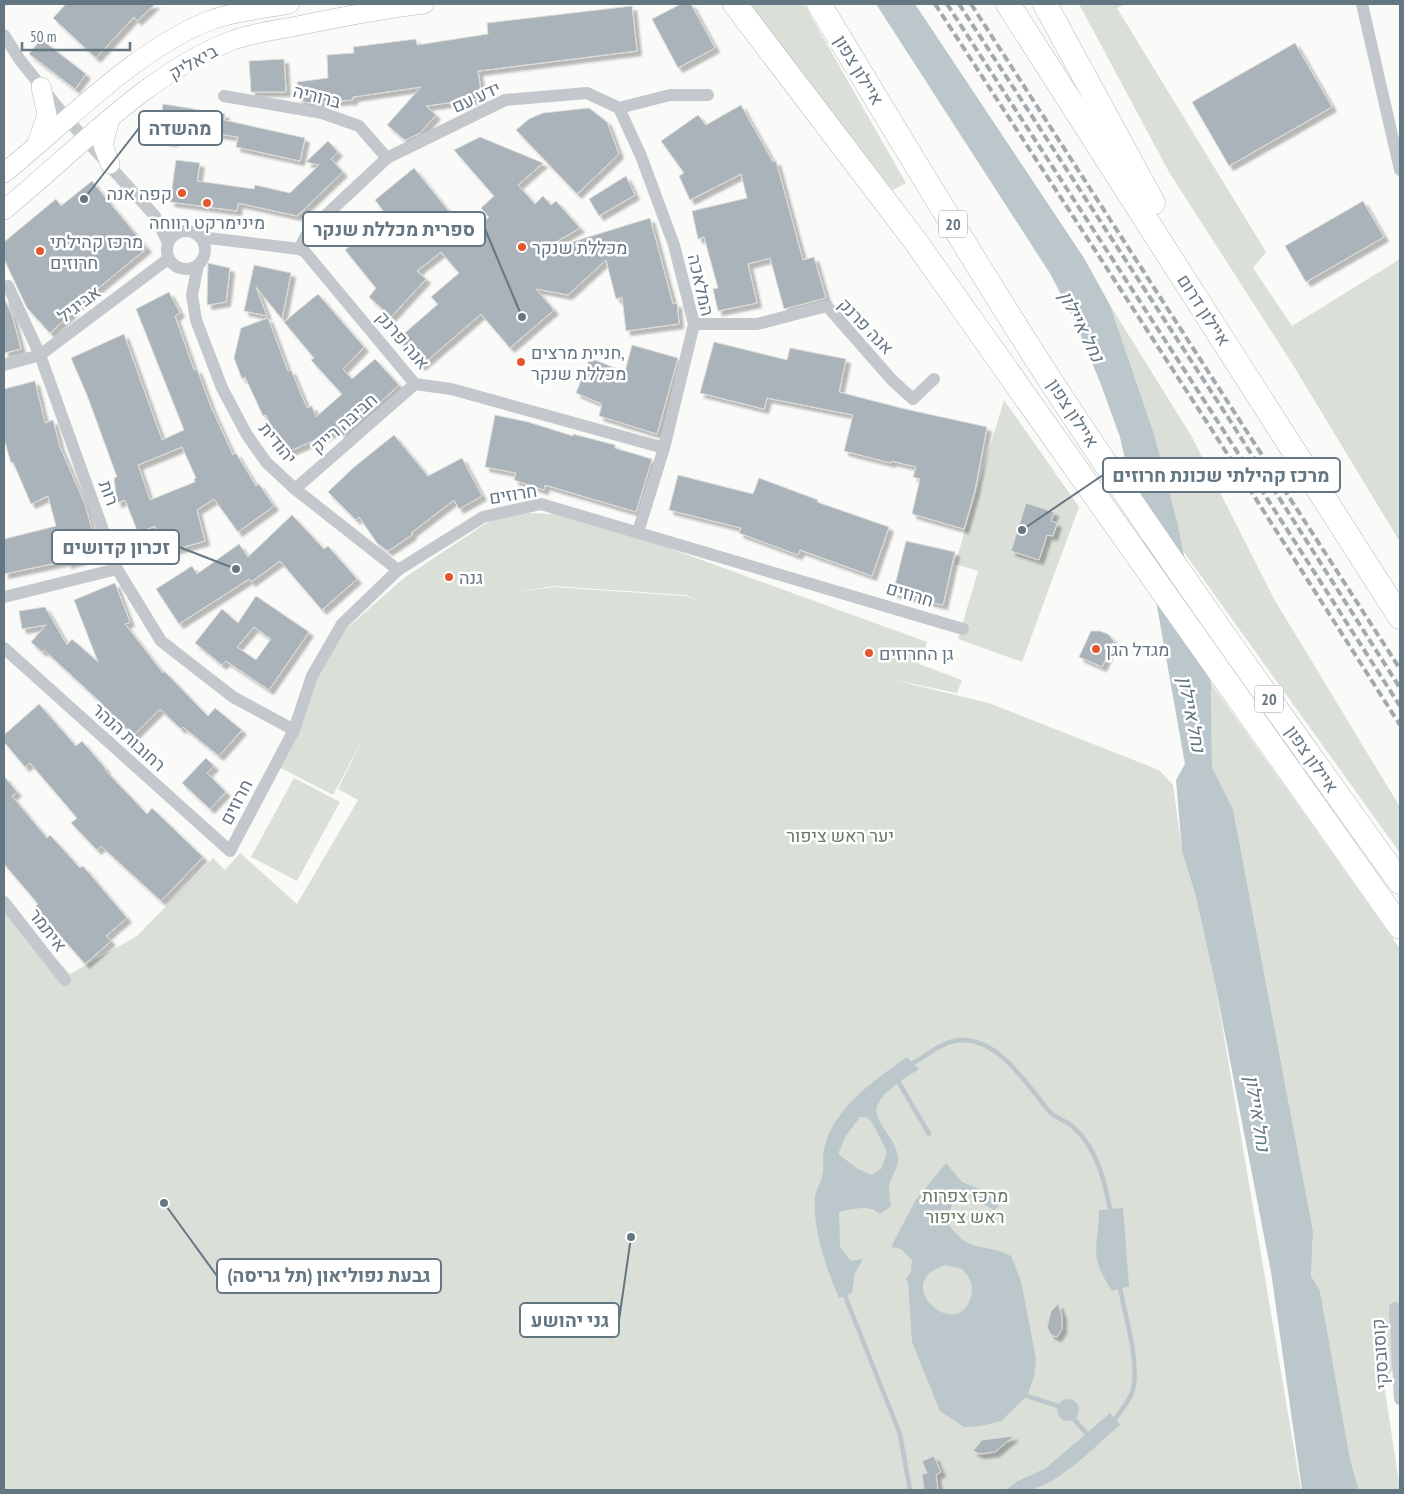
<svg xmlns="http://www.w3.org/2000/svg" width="1404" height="1494" font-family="'PT Sans Narrow',Heebo,sans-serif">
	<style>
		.green { fill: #dadfd7; fill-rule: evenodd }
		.water { fill: #bbc7cb; fill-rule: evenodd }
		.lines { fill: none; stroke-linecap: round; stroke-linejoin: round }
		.stream { stroke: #bbc7cb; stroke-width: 4.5 }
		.building { fill: #aab3b9; stroke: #dcdcda; fill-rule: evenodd; filter: url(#shadow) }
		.secondary-casing { stroke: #b3babf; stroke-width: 20 }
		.motorway-casing { stroke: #b4b9bd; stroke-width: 25 }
		.minor { stroke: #c3c8cc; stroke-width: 12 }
		.secondary { stroke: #fff; stroke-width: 19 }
		.motorway { stroke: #fff; stroke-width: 24 }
		.rail { stroke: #a2aab0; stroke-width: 4; stroke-dasharray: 8 4; stroke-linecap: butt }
		.poi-dot { fill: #e4572e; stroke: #fff; stroke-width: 2 }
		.labels { text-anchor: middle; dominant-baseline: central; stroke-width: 5; stroke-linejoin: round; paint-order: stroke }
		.shield { fill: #fff; stroke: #939fa8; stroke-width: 1 }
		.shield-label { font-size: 16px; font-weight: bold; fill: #657683 }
		.street-label { font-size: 18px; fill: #657683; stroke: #fff }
		.poi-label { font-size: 18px; fill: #657683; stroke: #fff; text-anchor: start }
		.park-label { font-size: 18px; fill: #687a64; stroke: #fff }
		.water-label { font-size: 19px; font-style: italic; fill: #60757c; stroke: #fff }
		.leader { fill: none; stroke: #657683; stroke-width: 2 }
		.callout-dot { fill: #657683; stroke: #fff; stroke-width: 2 }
		.callout { fill: #fff; stroke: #657683; stroke-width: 2 }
		.callout-label { font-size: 19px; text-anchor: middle; font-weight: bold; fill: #657683 }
	</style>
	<defs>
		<filter id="shadow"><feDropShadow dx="4.5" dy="4.5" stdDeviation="1" flood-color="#0004"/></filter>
	</defs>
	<rect width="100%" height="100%" fill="#fafaf8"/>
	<!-- green -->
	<g class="green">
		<path d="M746,4h58l102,179 -17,9z"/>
		<path d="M1079,4h46l-8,4 149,244 -13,16 39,58 108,-67v283l-107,-177 -124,-193z"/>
		<path d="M1110,305l82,132 82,162 126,208v46l-217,-302 -29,-117z"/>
		<path d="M1004,400l75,107 -57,155 -64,-23 20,-68 -23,-7z"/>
		<path d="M529,513l25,1 82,22 291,106 -8,22 43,16 -5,13 -72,-15 104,25 170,67 14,15 9,66 14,46 19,86 86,507h-1297v-587l66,71 67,-38 76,-78 12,12 15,-17 57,51 61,-104 -20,-11 25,-51 -30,57 -54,-28 38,-91 29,-47 58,-51 81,-54 13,-6zM553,586l133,9 13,6 -13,-5 -133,-9 -41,6z"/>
		<path d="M1211,683l189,266v399l-15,42 15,100h-41l-9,-31 -30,-168 -9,-15 2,-45 -80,-422 -21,-42z"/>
		<path d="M294,778l46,24 -43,79 -46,-24z"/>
	</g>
	<!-- water -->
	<g class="water">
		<path d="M876,4h39l169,254 26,47 44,129 23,88 34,161 1,84 21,42 80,422 -2,45 9,15 30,168 9,31h-57l-31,-218 -56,-289 -19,-86 -14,-46 -6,-71 9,-16 -32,-180 -33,-147 -20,-55 -24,-58 -25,-49z"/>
		<path d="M907,1057l12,12c-12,8 -48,28 -42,46 5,15 19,25 21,42 1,9 -5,17 -8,25 -2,7 0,17 1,24l-11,8c-12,-10 -26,-5 -41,-2l1,35 11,14 12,-2 -8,14 -3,20 -13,5c-13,-31 -26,-66 -24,-100 1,-9 7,-17 8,-26 1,-9 -1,-18 2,-27 11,-39 51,-66 82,-88zM860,1117h7l5,5 15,30 -6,17 -9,6 -14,-6 -20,-15 7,-17z"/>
		<path d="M946,1163l16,19 25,10 11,9 1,5 -5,4 -28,-16c-15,6 -17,16 -17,31 21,30 36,17 62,31l10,25 15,78 -2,18 -7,19 -26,25 -20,5 -17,1 -24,-16 -28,-69 -4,-59 -2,-4 5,-7 1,-12 -11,-11 -10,-2 24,-46zM946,1265l16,4c8,8 12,16 9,28 -15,48 -83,-16 -25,-32z"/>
		<path d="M1123,1208l6,78 -17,5c-25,-39 -13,-41 -13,-81z"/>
		<circle cx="1068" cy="1410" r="11"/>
		<path d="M1110,1413l10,12c-24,20 -60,59 -91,65 -7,1 -16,0 -23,0l10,-8 30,-14z"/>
	</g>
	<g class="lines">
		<!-- stream -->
		<g class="stream">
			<path d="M913,1063c11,-6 24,-17 37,-21 43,-13 76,41 98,68 6,8 17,10 25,17 24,21 31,52 37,82"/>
			<path d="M898,1081l31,53"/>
			<path d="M845,1296l55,138 10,56"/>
			<path d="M1027,1396l31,10"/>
			<path d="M1074,1419l12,14"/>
			<path d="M1115,1419c6,-8 13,-17 17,-26 9,-27 -7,-77 -12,-105"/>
		</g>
	</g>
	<!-- building -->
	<g class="building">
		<path d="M66,4h89l-18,17 -3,-4 -38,41 -43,-40z"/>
		<path d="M681,4h10l24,44 -37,20 -26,-49z"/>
		<path d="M632,6l5,45 -159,20 4,27 -56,8 10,9 -16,18 -15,7 -18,-15 34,-38 -68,10v3l-43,3 -11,-2 -2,-19 31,-4 -1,-23 27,-2 -1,-6 63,-8 1,6 71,-11 -1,-11z"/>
		<path d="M41,39l45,35 -11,15 -46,-35z"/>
		<path d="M1295,43l37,64 -103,59 -37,-64z"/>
		<path d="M284,59l2,33h-35l-2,-31z"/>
		<path d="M163,104l62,10 -1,6 81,18 -5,23 -64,-14 2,-10 -62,-10 -3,15 -16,-3z"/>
		<path d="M741,105l32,57 3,-1 27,99 11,-3 12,41 -42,11 -14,-51 -22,6 9,39 -39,8 -5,-22 5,-1 -14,-51 -6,2 -6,-28 55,-13 -6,-24 -51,26 -11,-24 5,-3 -23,-32 37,-26 8,10z"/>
		<path d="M589,108l18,14 12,32 -42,40 -61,-64 13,-11 14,-6z"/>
		<path d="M480,137l63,26 -25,22 17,19 8,-8 8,9 5,-4 24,27 -26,15 2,4 94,-29 23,86 4,-1 2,21 -53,7 -4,-34 -6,2 -10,-39 -38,35 -32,-6 18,21 -44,38 -29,-34 -60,52 -23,-27 40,-35 -7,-7 28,-24 -18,-21 -24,19 9,8 -35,38 -22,-20 7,-9 -31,-38 42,-34 -12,-16 39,-32 54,67 21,-18 -8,-9 13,-12 -40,-46z"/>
		<path d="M328,141l10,11 -7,7 12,13 -46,44 -59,-13 -1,8 -67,-9 6,-42 24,3 -3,18 57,8 1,-4 35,8 29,-28 -13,-3z"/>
		<path d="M626,176l9,19 -36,21 -10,-17z"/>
		<path d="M92,181l55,67 -74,61 1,2 -24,22 -23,-25 -23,-49v-17l52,-43 5,7z"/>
		<path d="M1363,201l21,36 -78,45 -21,-36z"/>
		<path d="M208,263l22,5 -4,34 -19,3z"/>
		<path d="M254,265l37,8 -9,46 -26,-32 11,29 -23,-5z"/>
		<path d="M169,292l11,21 -5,3 19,54 3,-1 14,38 22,48 3,-2 20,33 3,-2 15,22 -36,26 -24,-33 -17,11 8,31 -42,12 -8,-27 -17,7 -13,-33 -8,3 -3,-25 3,-1 -30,-82 -16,-37 53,-24 38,106 22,-10 -48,-121zM182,447l14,31 -2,1 1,3 -45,18 -12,-35z"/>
		<path d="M318,294l46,53 -21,22 9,10 23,-20 24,26 -56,51 -5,-6 -55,24 -17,-39 -3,1 -18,-39 -3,2 -8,-21 7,-30 27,-10 20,53 3,-1 16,38 5,-2 4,11 26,-23 -31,-34 3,-2 -30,-36z"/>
		<path d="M4,298l8,17 9,34 -17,4z"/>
		<path d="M714,342l73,18 3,-12 56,11 -7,33 66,17 82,18 -12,63 -11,39 -52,-15 8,-35 -7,-2 3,-10 -24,-6 -1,2 -47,-12 9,-36 -86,-17 -3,11 -64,-16z"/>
		<path d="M632,345l46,13 -21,76 -58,-18 3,-12 -26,-11 14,-35 35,14z"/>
		<path d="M35,381l10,42 8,-3 7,27 25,57 14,51 -32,9 -1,-3 -62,13v-35l52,-13 -8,-30 -17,8 -18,-42 -2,1 -7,-24v-50z"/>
		<path d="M495,415l33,7 45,14v-2l42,11v3l37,11 -16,53 -91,-27 -1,5 -30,-10 2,-7 -31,-6z"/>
		<path d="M394,435l34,41 34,-18 20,38 -23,13 -5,-9 -43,33 1,2 -24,16 -11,-8 -18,-26 -3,3 -28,-28 25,-24z"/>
		<path d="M678,475l75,19 6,-16 59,22 -1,2 72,25 -17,49 -72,-26 -2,5 -59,-22 2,-5 -72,-18z"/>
		<path d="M1026,503l28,9 -3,9 6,2 -4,13 -6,-1 -8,25 -28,-9z"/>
		<path d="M292,515l32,34 4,-3 29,33 -35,31 -42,-49 -29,21 -2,-3 -70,45 -23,-35 36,-23 5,8 42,-30 9,13z"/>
		<path d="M906,541l49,11 -12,53 -50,-12z"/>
		<path d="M115,583l15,39 -5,2 38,49 1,-2 44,45 7,-8 27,22 -23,26 -36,-29 -2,2 -21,-20 -27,27 -35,-36 -54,-50 -2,2 -11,-10 15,-17 -24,4 -3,-18 26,-4 22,38 5,-6 26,23 -24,-62z"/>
		<path d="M256,596l53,36 -40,58 -43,-29 -4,4 -27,-22 27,-34 16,14zM254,627l17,12 -15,21 -19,-13z"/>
		<path d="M1091,631h9l8,3 6,7 -12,26 -23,-10z"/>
		<path d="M39,704l37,42 6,-5 24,28 -1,1 42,44 5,-6 51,49 -42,44 -60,-55 -4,4 -26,-27 6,-5 -47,-55 -5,4 -21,-25v-7z"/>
		<path d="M206,758l8,8 -7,7 19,19 -16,17 -28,-26z"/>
		<path d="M4,776l13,16 -5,4 35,42 3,-3 30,33 3,-2 44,52 -21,18 5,5 -26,23 -50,-57 3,-3 -34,-40z"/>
		<path d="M1058,1304l4,11v14l-5,8 -6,-2 -4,-8 4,-16z"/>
		<path d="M1014,1436l-19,16 -15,2 -7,-3 9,-11z"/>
		<path d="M934,1456l7,16 -5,3 2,15h-14l-2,-16 5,-1 -5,-12z"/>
	</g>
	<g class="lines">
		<!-- secondary casing -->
		<g class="secondary-casing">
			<g id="secondary">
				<path d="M37,143l10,-28 -6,-28"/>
				<path d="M110,164l-7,-19 7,-26"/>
				<path d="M4,173c61,-49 133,-125 207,-153 24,-9 53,-11 78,-16"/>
				<path d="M4,210c69,-56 143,-137 227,-169 21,-8 44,-11 66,-15 43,-9 84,-17 127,-22"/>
			</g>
		</g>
		<!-- motorway casing -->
		<g class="motorway-casing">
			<g id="motorway">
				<path d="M735,4l181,238 484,685"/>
				<path d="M819,4c77,127 152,254 233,379 111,170 230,334 348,499"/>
				<path d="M1008,4l392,613"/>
				<path d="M1045,4l108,199"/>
			</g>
		</g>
		<!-- minor -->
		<g class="minor">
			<path d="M1362,4l38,166"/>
			<path d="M4,35l16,25 47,59 88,97 13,27"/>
			<path d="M224,96l98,17 37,13 28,32"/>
			<path d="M619,108l22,48 33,89 20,79 -30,124 -26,84"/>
			<circle cx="186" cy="250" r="19"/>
			<path d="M200,237l99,12 6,3 110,132 36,5 213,59"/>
			<path d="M299,249l9,-17 79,-74 118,-58 82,-7 32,15 51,-13h38"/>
			<path d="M198,265l-6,30 4,25 26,68 25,47 19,27 29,27 103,81"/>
			<path d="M8,286l32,69 77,214 44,72 72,56 61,33"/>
			<path d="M694,324h63l70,-18 65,74 21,19 21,-20"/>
			<path d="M4,365l36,-10 128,-96"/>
			<path d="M295,489l120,-105"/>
			<path d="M4,597l113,-28"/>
			<path d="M4,648l226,203 64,-121 18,-54 30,-52 56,-54 85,-53 58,-13 422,125"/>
			<path d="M4,902l61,78"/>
			<path d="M1395,1308l5,91"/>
		</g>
		<!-- secondary -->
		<use href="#secondary" class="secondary"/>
		<!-- motorway -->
		<use href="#motorway" class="motorway"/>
		<!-- rail -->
		<g class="rail">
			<path d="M935,4l277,426 188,295"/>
			<path d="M947,4l273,421 180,281"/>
			<path d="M959,4l270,415 171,269"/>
			<path d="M971,4l429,665"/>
		</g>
	</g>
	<!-- markers -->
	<g class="poi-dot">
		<circle cx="182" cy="193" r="5"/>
		<circle cx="207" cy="203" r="5"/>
		<circle cx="522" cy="247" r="5"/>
		<circle cx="40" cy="251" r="5"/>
		<circle cx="521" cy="362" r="5"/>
		<circle cx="449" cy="577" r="5"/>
		<circle cx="1096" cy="649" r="5"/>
		<circle cx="869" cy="653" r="5"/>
	</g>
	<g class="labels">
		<!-- shield labels -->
		<g class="shield">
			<rect x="939" y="210.5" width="28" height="27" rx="4"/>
			<rect x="1255" y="685.5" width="28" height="27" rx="4"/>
		</g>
		<g class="shield-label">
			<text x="953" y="224">20</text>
			<text x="1269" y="699">20</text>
		</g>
		<!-- street labels -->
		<g class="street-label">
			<text transform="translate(193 62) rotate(-29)">ביאליק</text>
			<text transform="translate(859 70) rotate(59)">איילון צפון</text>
			<text transform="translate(317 96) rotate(14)">ברוריה</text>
			<text transform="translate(476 97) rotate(-24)">ידע עם</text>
			<text transform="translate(701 285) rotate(77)">המלאכה</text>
			<text transform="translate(79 304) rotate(-37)">אביגיל</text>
			<text transform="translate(1204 310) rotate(57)">איילון דרום</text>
			<text transform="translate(866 326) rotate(46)">אנה פרנק</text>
			<text transform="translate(403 340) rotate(49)">אנה פרנק</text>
			<text transform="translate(1073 413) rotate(57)">איילון צפון</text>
			<text transform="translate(344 423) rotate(-41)">חביבה רייק</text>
			<text transform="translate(278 443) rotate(51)">יהודית</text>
			<text transform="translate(109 493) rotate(70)">רות</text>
			<text transform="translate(513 494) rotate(-9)">חרוזים</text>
			<text transform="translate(910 594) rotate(17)">חרוזים</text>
			<text transform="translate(129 737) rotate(42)">רחובות הנהר</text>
			<text transform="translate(1312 759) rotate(55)">איילון צפון</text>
			<text transform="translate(236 802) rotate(-62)">חרוזים</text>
			<text transform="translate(48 930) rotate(52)">איתמר</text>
			<text transform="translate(1380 1354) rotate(-94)">קוסובסקי</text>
		</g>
		<!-- poi labels -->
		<g class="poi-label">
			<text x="172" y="193" text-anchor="end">קפה אנה</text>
			<text x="207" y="222" text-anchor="middle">מינימרקט רווחה</text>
			<text x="50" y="241">מרכז קהילתי<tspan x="50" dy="21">חרוזים</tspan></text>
			<text x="532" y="247">מכללת שנקר</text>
			<text x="531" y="352">חניית מרצים,<tspan x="531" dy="21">מכללת שנקר</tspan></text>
			<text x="459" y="577">גנה</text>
			<text x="1106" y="649">מגדל הגן</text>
			<text x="879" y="653">גן החרוזים</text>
		</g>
		<!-- park labels -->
		<g class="park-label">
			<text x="840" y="835">יער ראש ציפור</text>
			<text x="965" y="1195">מרכז צפרות<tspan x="965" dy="21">ראש ציפור</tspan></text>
		</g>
		<!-- water labels -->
		<g class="water-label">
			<text transform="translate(1082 326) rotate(63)">נחל איילון</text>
			<text transform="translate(1192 714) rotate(79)">נחל איילון</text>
			<text transform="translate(1258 1113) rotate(81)">נחל איילון</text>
		</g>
	</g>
	<!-- callouts -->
	<path class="leader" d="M84 199L139 128M522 317L485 229M1022 530L1103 475M236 569L179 547M164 1203L217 1276M631 1237L619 1320"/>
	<g class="callout-dot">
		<circle cx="84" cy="199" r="5"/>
		<circle cx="522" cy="317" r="5"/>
		<circle cx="1022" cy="530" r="5"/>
		<circle cx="236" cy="569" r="5"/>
		<circle cx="164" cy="1203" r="5"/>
		<circle cx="631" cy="1237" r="5"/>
	</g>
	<g class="callout">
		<rect x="139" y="111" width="83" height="34" rx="5"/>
		<rect x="303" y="212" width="182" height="34" rx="5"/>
		<rect x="1103" y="458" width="237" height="34" rx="5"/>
		<rect x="52" y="530" width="127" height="34" rx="5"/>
		<rect x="217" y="1259" width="224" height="34" rx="5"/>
		<rect x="520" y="1303" width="99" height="34" rx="5"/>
	</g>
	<g class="callout-label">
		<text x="180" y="135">מהשדה</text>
		<text x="394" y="236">ספרית מכללת שנקר</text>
		<text x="1221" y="482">מרכז קהילתי שכונת חרוזים</text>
		<text x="116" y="554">זכרון קדושים</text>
		<text x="329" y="1282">גבעת נפוליאון (תל גריסה)</text>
		<text x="570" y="1327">גני יהושע</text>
	</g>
	<!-- border -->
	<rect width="1404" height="1494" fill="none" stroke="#657683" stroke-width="10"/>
	<!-- scale -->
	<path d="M22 42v8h108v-8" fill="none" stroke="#657683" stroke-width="2.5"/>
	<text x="30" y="42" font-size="15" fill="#657683" stroke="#ffffff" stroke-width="4" paint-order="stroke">50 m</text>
</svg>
